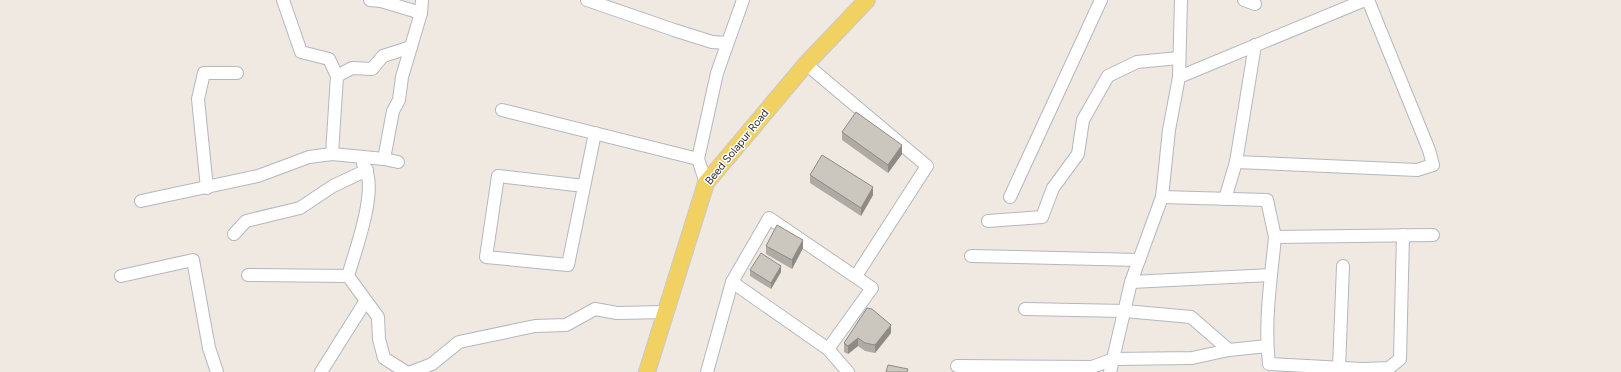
<svg xmlns="http://www.w3.org/2000/svg" width="1621" height="372" font-family="Figtree,sans-serif">
	<style>
		.lines { fill: none; stroke-linecap: round; stroke-linejoin: round }
		.minor-casing { stroke: #b4b7c1; stroke-width: 14 }
		.major-casing { stroke: #c9c9c9; stroke-width: 18 }
		.minor { stroke: #fff; stroke-width: 12 }
		.major { stroke: #f2d163; stroke-width: 16 }
		.wall { fill: #afaba4 }
		.shaded-wall { fill: #8e8b86 }
		.building { fill: #cbc7bf; stroke: #8e8b86 }
		.labels { text-anchor: middle; dominant-baseline: central; stroke-width: 3; stroke-linejoin: round; paint-order: stroke }
		.street-label { font-size: 11px; fill: #2e2e2e; stroke: #fff }
	</style>
	<rect width="100%" height="100%" fill="#efe9e1"/>
	<g class="lines">
		<!-- minor casing -->
		<g class="minor-casing">
			<g id="minor">
				<path d="M283,0l18,52 28,7 8,17"/>
				<path d="M370,0l11,1 40,12"/>
				<path d="M587,0l87,30 38,12 15,1"/>
				<path d="M1244,0l11,4"/>
				<path d="M806,64l121,102 -71,110"/>
				<path d="M1179,77l186,-77"/>
				<path d="M502,110l196,49"/>
				<path d="M332,154l5,-78 15,-8 20,1 11,-13 28,-9"/>
				<path d="M398,162l-14,-3 9,-48 6,-11 3,-23 19,-64 1,-13"/>
				<path d="M1236,162l181,8 16,-5 -4,-15 -61,-150"/>
				<path d="M706,183l-8,-24 19,-86 26,-73"/>
				<path d="M584,186l-86,-10 -12,81 82,8 27,-132"/>
				<path d="M207,188l-9,-89 6,-26h33"/>
				<path d="M1010,197l91,-197"/>
				<path d="M1162,197l105,3 8,37 158,-2"/>
				<path d="M1225,199l11,-37 19,-117"/>
				<path d="M141,201l117,-25 51,-19 23,-3 52,5"/>
				<path d="M769,218l103,70 -44,61 -96,-67z"/>
				<path d="M988,221l54,-4 11,-29 25,-34 5,-34 25,-44 29,-14 42,-4"/>
				<path d="M234,234l12,-13 54,-13 33,-22 34,-16"/>
				<path d="M1275,237c-4,42 -11,85 -6,127l93,5 27,-1 11,-9 3,-124"/>
				<path d="M971,256l168,4"/>
				<path d="M248,275l100,1 30,41 1,22 5,19 22,14"/>
				<path d="M121,276l72,-16 16,88 8,24"/>
				<path d="M348,276c7,-25 32,-90 15,-112"/>
				<path d="M1131,282l140,-7"/>
				<path d="M1025,309l100,2 66,6 38,33 38,-4"/>
				<path d="M828,349l20,23"/>
				<path d="M957,366l135,1 22,-8 78,-1 37,-8"/>
				<path d="M1339,368l4,-102"/>
				<path d="M321,372l44,-70"/>
				<path d="M411,372l21,-8 27,-22 76,-16 31,-1 29,-16 22,4 48,-1"/>
				<path d="M707,372l25,-90"/>
				<path d="M1110,372l21,-90 31,-85 7,-67 10,-53 2,-77"/>
			</g>
		</g>
		<!-- major casing -->
		<g class="major-casing">
			<path id="major" d="M647,372l59,-189 100,-119 61,-64"/>
		</g>
		<!-- minor -->
		<use href="#minor" class="minor"/>
		<!-- major -->
		<use href="#major" class="major"/>
	</g>
	<!-- wall -->
	<g class="wall">
		<path d="M842,132l60,22 -14,19 -46,-33z"/>
		<path d="M810,175l63,20 -12,21 -51,-33z"/>
		<path d="M766,246l37,2 -11,21 -26,-15z"/>
		<path d="M750,270l31,2 -10,17 -21,-13z"/>
		<path d="M867,308l24,25 -16,20 -10,-2 -7,-5 -10,8 -4,-2v-9z"/>
	</g>
	<!-- shaded-wall -->
	<g class="shaded-wall">
		<path d="M902,145v9l-14,19v-8z"/>
		<path d="M873,187v8l-12,21v-8z"/>
		<path d="M803,240v8l-11,21v-9z"/>
		<path d="M781,266v6l-10,17v-6z"/>
		<path d="M891,325v8l-16,20v-8z"/>
		<path d="M858,338v8l-10,8v-8z"/>
	</g>
	<!-- building -->
	<g class="building">
		<path d="M856,112l46,33 -14,20 -46,-33z"/>
		<path d="M822,155l51,32 -12,21 -51,-33z"/>
		<path d="M777,225l26,15 -11,20 -26,-14z"/>
		<path d="M761,253l20,13 -10,17 -21,-13z"/>
		<path d="M867,308l5,1 19,16 -16,20 -10,-2 -7,-5 -10,8 -4,-3z"/>
		<path d="M888,365l20,4 -1,3h-21z"/>
	</g>
	<g class="labels">
		<!-- street labels -->
		<g class="street-label">
			<text transform="translate(737 147) rotate(-51)">Beed Solapur Road</text>
		</g>
	</g>
</svg>
